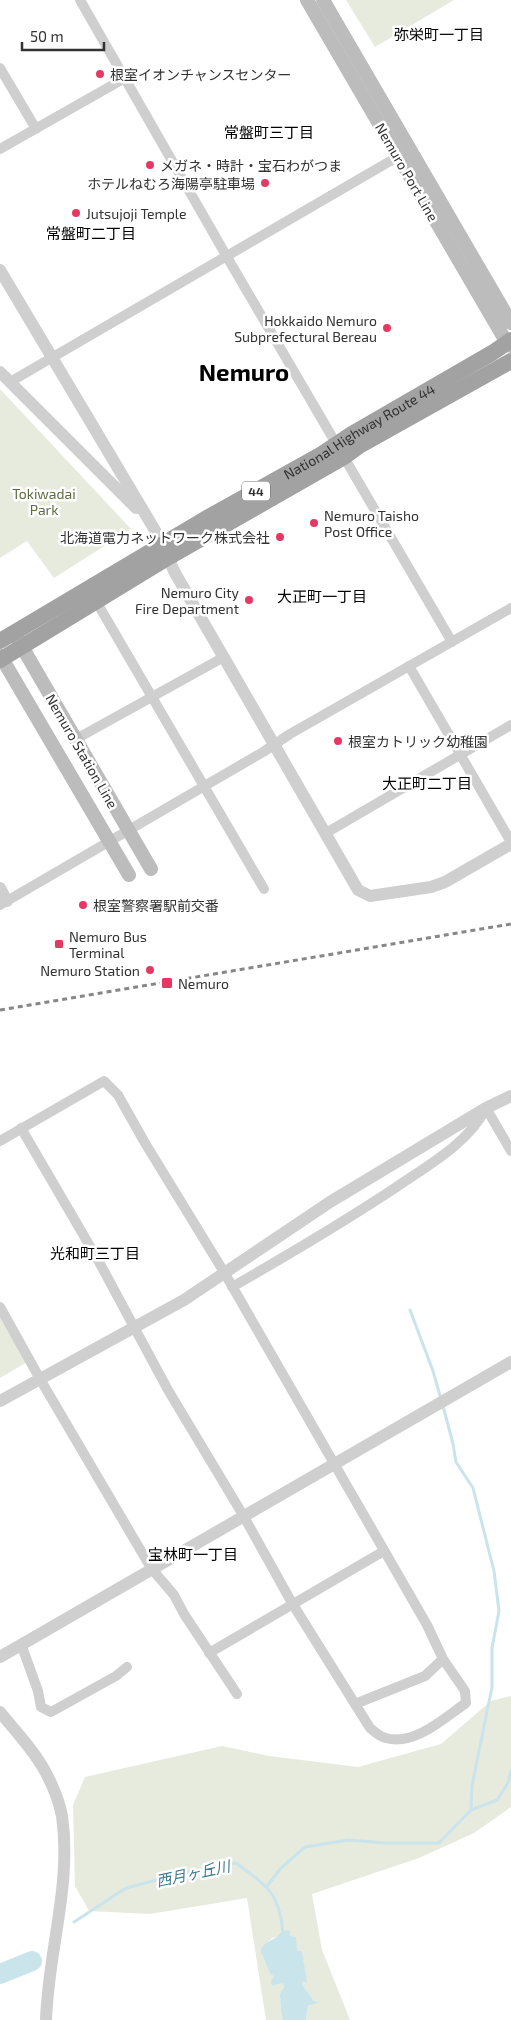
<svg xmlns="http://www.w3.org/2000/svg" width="511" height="2020" font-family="'Exo 2','Noto Sans JP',sans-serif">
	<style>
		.green { fill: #e7ebdd }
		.water { fill: #cae4eb }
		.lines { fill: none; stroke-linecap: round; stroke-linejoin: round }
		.stream { stroke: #cae4eb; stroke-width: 3 }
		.river { stroke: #cae4eb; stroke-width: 20 }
		.minor { stroke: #cfcfcf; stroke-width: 10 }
		.tertiary { stroke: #cfcfcf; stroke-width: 12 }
		.secondary { stroke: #bcbcbc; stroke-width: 14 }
		.trunk { stroke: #a2a2a2; stroke-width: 16 }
		.rail { stroke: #878787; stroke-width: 3; stroke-dasharray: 5 4; stroke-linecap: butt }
		.poi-dot { fill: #e33963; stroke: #fff; stroke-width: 2 }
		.labels { text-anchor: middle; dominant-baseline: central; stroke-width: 5; stroke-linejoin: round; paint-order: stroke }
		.shield { fill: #fff; stroke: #707070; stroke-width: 1 }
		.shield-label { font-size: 12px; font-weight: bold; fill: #323232 }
		.poi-label { font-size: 14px; fill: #323232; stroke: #fff; text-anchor: start }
		.street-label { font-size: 14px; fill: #323232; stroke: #fff }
		.park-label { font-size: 14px; fill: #5d6d3f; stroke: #fff }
		.neighbourhood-label { font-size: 15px; fill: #000; stroke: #fff }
		.water-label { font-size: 15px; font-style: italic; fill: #3e7c8d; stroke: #fff }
		.town-label { font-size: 24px; font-weight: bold; fill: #000; stroke: #fff }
	</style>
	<rect width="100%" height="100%" fill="#fff"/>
	<!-- green -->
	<g class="green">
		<path d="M346,0h108l-79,47z"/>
		<path d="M0,389l131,140 -77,49 -27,-37 -27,17z"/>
		<path d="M0,1317l27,45 -27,16z"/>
		<path d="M511,1696v111l-37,26 -55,25 -107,36 10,56 28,70h-44l2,-14 12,-4 -6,-1 -12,-17 1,-4 3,3 -4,-32 -5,-1 -20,-13 -5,1 -12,12 10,24 5,2 3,7h4l2,3c-1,3 -3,5 -4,8 0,4 1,22 3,26h-17l-19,-122 -97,16 -61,-3 -14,-25 -2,-81 12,-28 137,-31 47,10 89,11 83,-23 50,-43z"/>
	</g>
	<!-- water -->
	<path class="water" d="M283,1930l7,1v5l6,1 1,13 5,1 5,32 -4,-2 -1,3 12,17 7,1 -13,4 -2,14h-23c-2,-4 -3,-23 -3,-26 1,-3 3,-5 4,-8l-2,-3 -10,3 -1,-4 3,-6 -4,-2 -10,-24 6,-7 11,-6z"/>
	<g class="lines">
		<!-- stream -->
		<g class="stream">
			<path d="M410,1310l23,61 8,28"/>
			<path d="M443,1406l10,38 3,18 17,26 21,83 5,40 -7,37v39l-20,99 -1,24"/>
			<path d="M267,1886l14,-18 24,-21 43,-7 38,3h53l32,-33 26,-10 11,-17 3,-12"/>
			<path d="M74,1922l52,-34 58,-15 52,-10c31,23 43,29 47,70"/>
		</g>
		<!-- river -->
		<path class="river" d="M0,1974l32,-13"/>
		<!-- minor -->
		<g class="minor">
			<path d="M80,0l147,257 225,385"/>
			<path d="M0,68l36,61"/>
			<path d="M0,149l125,-71"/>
			<path d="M10,382l394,-229"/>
			<path d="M96,601l168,288"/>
			<path d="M409,666l102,176"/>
			<path d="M76,739l148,-82"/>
			<path d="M326,833l185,-108"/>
			<path d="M0,905l263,-153 27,-18 221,-126"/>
			<path d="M486,1108l25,43"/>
			<path d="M0,1141l104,-60 14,14 27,48 79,129 203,353 16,34 22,32 1,12c-22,15 -51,43 -80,35 -6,-1 -11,-6 -16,-10l-78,-125 -49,-88 -75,-125 -70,-130 -77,-132"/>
			<path d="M232,1287c56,-32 110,-64 163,-99 32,-22 74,-45 91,-80"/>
			<path d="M0,1307l40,72 111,189 23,27 10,19 53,80"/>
			<path d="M21,1644l17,47 3,16 10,5 65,-36 11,-9"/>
			<path d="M209,1653l175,-102"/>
			<path d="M355,1704l70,-28 18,-17"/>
		</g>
		<!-- tertiary -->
		<g class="tertiary">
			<path d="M0,270l156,262 19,41 183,317 12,6 61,-9 14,-5 66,-38"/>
			<path d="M0,372l136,136"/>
			<path d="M0,888l7,13"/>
			<path d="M0,1401l184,-101 146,-98 156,-94 25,-12"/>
			<path d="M0,1657l511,-295"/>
			<path d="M0,1712c16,20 34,38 46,61 7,13 13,28 16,43 10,68 -14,136 -16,204"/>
		</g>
		<!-- secondary -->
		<g class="secondary">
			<path d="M307,0l200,343 4,3"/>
			<path d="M323,0l188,323"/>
			<path d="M17,638l134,231"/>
			<path d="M0,655l129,220"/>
		</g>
		<!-- trunk -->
		<g class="trunk">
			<path id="s1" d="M0,641l205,-122 117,-65 30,-20 140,-81 19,-13"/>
			<path d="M0,660l169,-103 175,-100 15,-11 152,-85"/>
		</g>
		<!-- rail -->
		<path class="rail" d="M0,1010l511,-86"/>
	</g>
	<!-- markers -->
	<g class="poi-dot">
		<circle cx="100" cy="74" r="5"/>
		<circle cx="150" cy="165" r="5"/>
		<circle cx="265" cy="183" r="5"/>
		<circle cx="76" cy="213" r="5"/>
		<circle cx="387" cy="328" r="5"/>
		<circle cx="314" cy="523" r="5"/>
		<circle cx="280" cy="537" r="5"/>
		<circle cx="249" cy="600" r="5"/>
		<circle cx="338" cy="741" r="5"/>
		<circle cx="83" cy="905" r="5"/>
		<rect x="54" y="939" width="10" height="10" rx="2.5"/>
		<circle cx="150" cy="970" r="5"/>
		<rect x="161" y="977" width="12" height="12" rx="2.5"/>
	</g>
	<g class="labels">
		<!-- shield labels -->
		<rect class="shield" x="242" y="481.5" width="28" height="19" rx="4"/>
		<g class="shield-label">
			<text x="256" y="491">44</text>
		</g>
		<!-- poi labels -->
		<g class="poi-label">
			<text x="110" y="74">根室イオンチャンスセンター</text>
			<text x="160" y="165">メガネ・時計・宝石わがつま</text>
			<text x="255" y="183" text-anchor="end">ホテルねむろ海陽亭駐車場</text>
			<text x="86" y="213">Jutsujoji Temple</text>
			<text x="377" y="320" text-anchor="end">Hokkaido Nemuro<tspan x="377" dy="16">Subprefectural Bereau</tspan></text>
			<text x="324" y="515">Nemuro Taisho<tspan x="324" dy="16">Post Office</tspan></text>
			<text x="270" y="537" text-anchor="end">北海道電力ネットワーク株式会社</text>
			<text x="239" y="592" text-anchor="end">Nemuro City<tspan x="239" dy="16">Fire Department</tspan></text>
			<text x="348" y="741">根室カトリック幼稚園</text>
			<text x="93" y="905">根室警察署駅前交番</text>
			<text x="69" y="936">Nemuro Bus<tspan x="69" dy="16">Terminal</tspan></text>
			<text x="140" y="970" text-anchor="end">Nemuro Station</text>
			<text x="178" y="983">Nemuro</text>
		</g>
		<!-- street labels -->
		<g class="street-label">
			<text transform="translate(407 172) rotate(60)">Nemuro Port Line</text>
			<text stroke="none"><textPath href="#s1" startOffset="416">National Highway Route 44</textPath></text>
			<text transform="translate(82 751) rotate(60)">Nemuro Station Line</text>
		</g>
		<!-- park labels -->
		<g class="park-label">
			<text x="44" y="493">Tokiwadai<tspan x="44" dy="16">Park</tspan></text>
		</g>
		<!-- neighbourhood labels -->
		<g class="neighbourhood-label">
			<text x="439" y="34">弥栄町一丁目</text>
			<text x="269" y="132">常盤町三丁目</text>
			<text x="91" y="233">常盤町二丁目</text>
			<text x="322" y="596">大正町一丁目</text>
			<text x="427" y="783">大正町二丁目</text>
			<text x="95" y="1253">光和町三丁目</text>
			<text x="193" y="1554">宝林町一丁目</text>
		</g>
		<!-- water labels -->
		<g class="water-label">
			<text transform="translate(193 1873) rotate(-12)">西月ヶ丘川</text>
		</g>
		<!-- town labels -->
		<g class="town-label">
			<text x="244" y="371">Nemuro</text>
		</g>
	</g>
	<!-- scale -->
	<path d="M22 42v8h82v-8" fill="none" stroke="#323232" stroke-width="2.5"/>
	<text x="30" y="42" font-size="15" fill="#323232" stroke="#ffffff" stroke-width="4" paint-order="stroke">50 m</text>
</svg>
